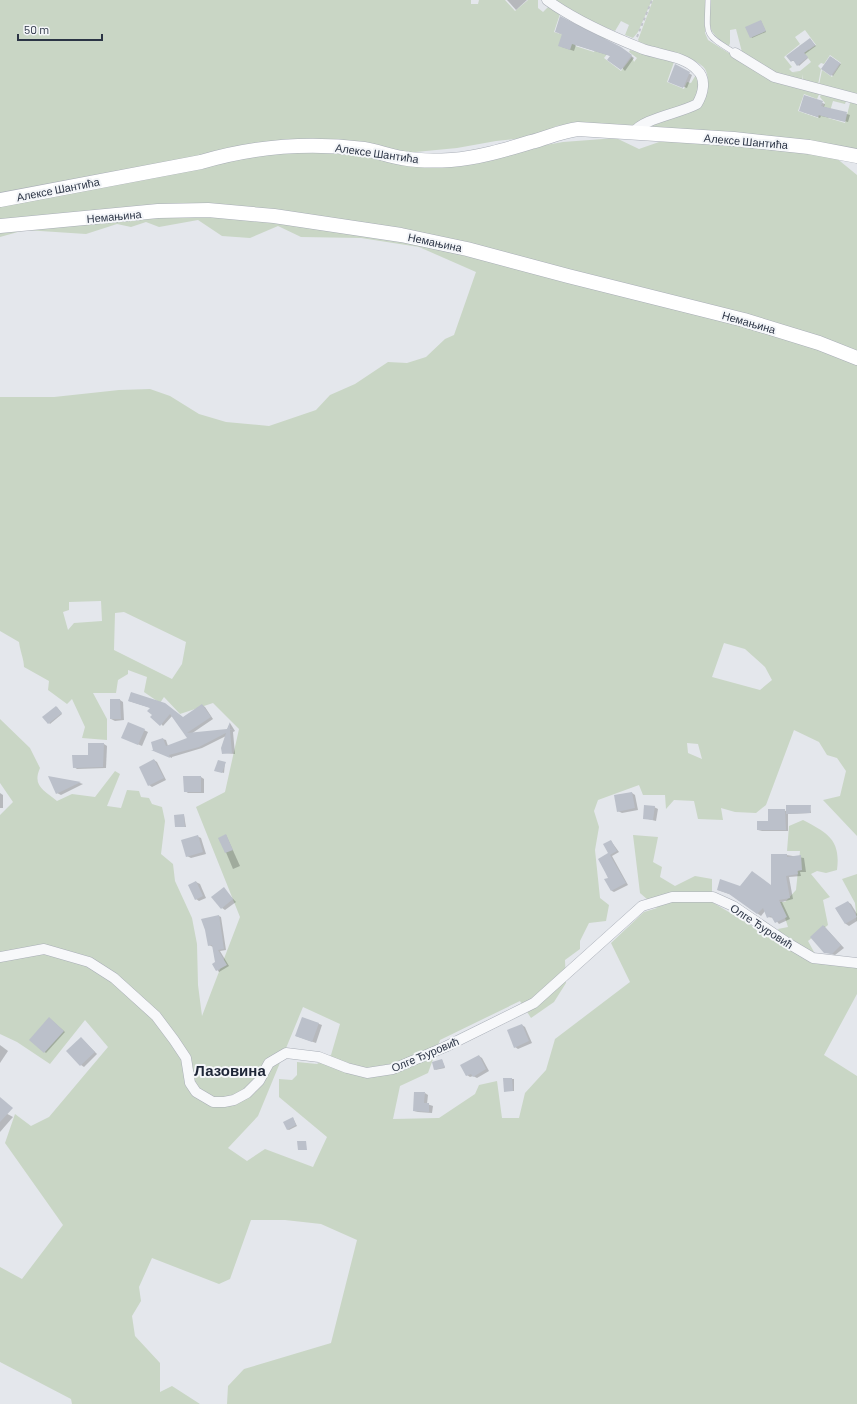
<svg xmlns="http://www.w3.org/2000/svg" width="857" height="1404" font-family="Barlow,sans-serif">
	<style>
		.green { fill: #c9d6c5; fill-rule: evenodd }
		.shadow { fill: #0003 }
		.building { fill: #bbc0ca }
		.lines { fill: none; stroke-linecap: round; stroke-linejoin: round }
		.lane-casing { stroke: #a9aeb7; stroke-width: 6 }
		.street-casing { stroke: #a9aeb7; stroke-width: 11 }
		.secondary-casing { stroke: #a9aeb7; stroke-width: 15 }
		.path { stroke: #c2c5cb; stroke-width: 2; stroke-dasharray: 3 3; stroke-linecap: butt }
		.lane { stroke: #f7f8fa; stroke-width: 5 }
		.street { stroke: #f7f8fa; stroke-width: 10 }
		.secondary { stroke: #fff; stroke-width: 14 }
		.labels { text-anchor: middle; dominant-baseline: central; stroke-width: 4; stroke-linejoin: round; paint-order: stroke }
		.street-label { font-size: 11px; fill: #2b3445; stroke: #f4f6f9 }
		.district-label { font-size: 15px; font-weight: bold; fill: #1d2536; stroke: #f4f6f9 }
	</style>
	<rect width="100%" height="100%" fill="#e4e7ec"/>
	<!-- green -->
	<g class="green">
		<path d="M0,0h471v4h7l1,-4h26l10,11 13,-11h10v8l5,4 7,-7 10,9 -6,18 18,6 5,-15 4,3 -6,20 19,6 5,-17 9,1 -9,10 9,7 -4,5 17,13 11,-14 2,5 3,-4 -8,-6 1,-2 44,12 -7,20 17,7 3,-7 4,1 6,-10 2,3 -1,23 -65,26 -62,-1 -15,2 -10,7 -15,4 -35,4 -39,7 -52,5 -68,-11 -337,53z"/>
		<path d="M552,0h100l-14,32 -5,6 -8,-3 4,-10 -8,-4 -6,10 -34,-13z"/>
		<path d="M653,0h52v33l3,7 59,37 54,13 -4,9 -13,-5 -6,17 20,7 7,-15 -5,-6 2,-6 25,7 -2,6 -12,-3 -5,17 17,5 6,-24 6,2v50l-215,-22 36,-13 29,-25c0,-7 2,-16 -2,-22 -7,-12 -50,-21 -64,-25l-3,-4z"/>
		<path d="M710,0h147v96l-38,-11 3,-15 10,7 9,-14 -11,-8 -6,9 -3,-1 -3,3 3,3 -3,16 -15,-3v-8l-10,-2 7,-1 11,-9 -12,-16 5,-3 5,7 7,-5 -11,-15 -10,7 5,7 -16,13 8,10 -3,2 3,3 11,2 -1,8 -17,-3 -43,-27 -6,-23 -6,1v13l-1,3c-24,-15 -19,-20 -19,-46z"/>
		<path d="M616,138l23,11 20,-7 22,-1 62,4 92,12 22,18v661l-34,-36 17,-4 6,-25 -9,-13 -10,-3 -8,-13 -25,-12 -28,75 -10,8 -21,-1 -14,-4 2,12 -25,-1 -4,-18 -20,-1 -8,9 -1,-14h-22l-4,-10 -41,15 -4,11 5,16 -4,23 5,48 9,7 -3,16 -17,2 -9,18v8l-15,11 1,23 -12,19 -23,16 -11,-17 -80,39 -12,33 -28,13 -7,33 46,-1 36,-24 4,-9 18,-4 5,37h17l6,-25 21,-23 9,-31 75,-57 -19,-39 33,-31 13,-4 -17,-15 -7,-58 25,2 -5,25 9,5 -2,10 15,9 20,-10 17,3v23l74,44 -8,-17 10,-2 -8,-25h5l11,-12 4,-39h-13l2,-25 14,-6c24,13 38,19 34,50l-11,3 -9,-2 -6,3 19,23 -7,3 5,25 -20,16 12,22 37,2v29l-33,61 33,21v328h-630l1,-18 16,-17 87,-26 26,-103 -36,-16 -36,-4h-34l-21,59 -11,5 -67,-26 -13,29 2,14 -9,15 3,20 25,27v29l12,-6 28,18h-128l-1,-5 -71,-37v-95l22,12 41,-54 -58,-82 10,-29 16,12 18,-9 59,-70 -23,-27 -35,44 -33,-22 -17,-8v-219l13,-13 -13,-19v-64l30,29 10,20c-8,18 4,22 17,33l15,-7 23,3 20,-26 5,3 -13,32 14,2 6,-18 12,1 2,6 8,1 3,6 10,3 3,14 -4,33 12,10 2,17 17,37 5,26 1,41 4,31 38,-99 -44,-110 29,-15 14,-63 -26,-26 -33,11 -16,-17 -4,6 -16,-11 3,-15 -19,-7v4l-10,6 -2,13h-23l14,26v21l-25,-2 3,-11 -13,-28 -5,5 -19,-14 1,-9 -25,-14c0,-8 -4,-16 -5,-25l-19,-11v-234h54l65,-7 31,-1 20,7 29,18 27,8 43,4 47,-16 14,-15 25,-11 33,-22 19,1 19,-6 19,-18 9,-4 22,-63 -57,-25 -58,-9 -60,-1 -23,-11 -28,12 -28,-2 -24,-16 -39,7 -13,-5 -15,5 -14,-3 -31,10 -61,-4 -25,7v-32l225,-45 77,-10 63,5 58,11 140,-24zM101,601l1,20 -28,2 -6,7 -5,-18 6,-2v-8zM124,612l62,30 -4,22 -10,15 -58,-29 1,-37zM724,643l21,6 20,18 7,13 -12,10 -48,-13zM687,743l11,1 4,15 -14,-6zM303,1007l37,17 -9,31 -14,9 -20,-2v13l-5,5 -13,-1v18l48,40 -14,30 -48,-18 -18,12 -19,-13 30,-32z"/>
		<path d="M857,874v49l-2,-20 -13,-24z"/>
	</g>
	<!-- shadow -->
	<g class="shadow">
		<path d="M507,0h20l-11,10z"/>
		<path d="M761,21l5,11 -14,6 -6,-10z"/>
		<path d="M556,32l68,18 10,8 -9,13 -14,-15 -35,-11 -2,6 -12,-4 1,-12z"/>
		<path d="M810,39l6,7 -11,8 3,4 -9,8 -4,-5h-4z"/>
		<path d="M831,57l10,7 -8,12 -10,-7z"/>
		<path d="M675,66l17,9 -5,13 -16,-6z"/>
		<path d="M805,96l20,8 -1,3 26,8 -2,7 -27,-6 -1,2 -17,-6z"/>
		<path d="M131,693l52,25 19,-13 3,2 8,12 -22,15 36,-4 3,-7 5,8 -2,1 2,22 -12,-1 3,-17 -24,12 -30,9v1l-17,-7 8,-12 3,1 2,6 21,-7 -16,-24 -10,11 -10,-11 -2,-7 -22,-7z"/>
		<path d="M120,700l3,2 1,18 -9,1 -4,-2z"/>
		<path d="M57,707l5,7 -12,10 -1,-1z"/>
		<path d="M144,730l4,2 -6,14 -16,-7z"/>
		<path d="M104,744l3,2 -1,22 -29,1 -3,-2z"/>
		<path d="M154,760l3,2 9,18 -14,7 -3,-2z"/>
		<path d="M225,763l-1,10 -7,-2z"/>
		<path d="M50,777l30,6 3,1 -22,11 -4,-2z"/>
		<path d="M201,777l3,2v14h-16l-3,-2z"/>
		<path d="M0,793l3,2v13h-3z"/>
		<path d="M632,793l3,2 3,15 -16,3 -4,-2z"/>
		<path d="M810,806l1,7 -23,1v17h-26l-4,-1 11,-8v-12l18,1z"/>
		<path d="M654,807l4,2 -2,12 -12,-3z"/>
		<path d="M184,815l2,12h-10z"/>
		<path d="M226,835l14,31 -7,3 -13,-31z"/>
		<path d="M197,836l4,2 5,16 -15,4 -4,-2z"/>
		<path d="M611,841l8,11 -7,4 16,29 -14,7 -2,-1 -3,-37z"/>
		<path d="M787,855l17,3 2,14h-6l1,4 -12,1 4,22 -11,3 8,17 -11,5 -5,-6 -6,-1 -3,-6 -4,5 -29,-21 -14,-5 54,-3z"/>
		<path d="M196,882l4,2 6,14 -7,3 -3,-2z"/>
		<path d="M224,889l12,13 -11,8 -3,-2z"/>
		<path d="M848,902l3,2 6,10v7l-8,5 -3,-2 -10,-15z"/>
		<path d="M219,916l2,1 5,33 -6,1 9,15 -10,6 -6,-7 3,-2 -3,-16 -4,-2z"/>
		<path d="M824,926l20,22 -9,7 -10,-3z"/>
		<path d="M303,1018l19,7 -6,18 -20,-7z"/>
		<path d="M50,1019l15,13 -19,21 -15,-14z"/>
		<path d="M522,1025l3,2 7,16 -14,6 -3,-2z"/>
		<path d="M84,1041l13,13 -13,13 -3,-2z"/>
		<path d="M0,1045l8,6 -8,12z"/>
		<path d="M479,1056l3,2 7,13 -12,7 -4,-2 -3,1 -3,-2z"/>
		<path d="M442,1060l3,8 -10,2z"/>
		<path d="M504,1079h10v12h-9z"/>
		<path d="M425,1093l3,2 -1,9 6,2 -1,7 -14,-1 -4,-1z"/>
		<path d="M0,1110l13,7 -13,15z"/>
		<path d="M293,1118l4,8 -8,4 -2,-1z"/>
	</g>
	<!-- building -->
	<g class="building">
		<path d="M560,16l61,31 11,8 -11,15 -14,-10 3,-4 -38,-12 -2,6 -12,-4 4,-12 -7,-2z"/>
		<path d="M761,20l5,11 -16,7 -5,-11z"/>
		<path d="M810,38l5,7 -11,8 4,4 -11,9 -4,-6 -2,2 -5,-6z"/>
		<path d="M830,56l10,7 -9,13 -10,-7z"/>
		<path d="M675,64l15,8 -7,16 -15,-6z"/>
		<path d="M804,95l19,6 -2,5 26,6 -2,10 -27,-7v2l-19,-6z"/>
		<path d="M131,692l34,11 18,14 19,-13 9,13 -24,16 40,-4 3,-7v7h3l-3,1 2,23 -10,1 -1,-6 5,-15 -27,14 -30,8 1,3 -19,-8h2l-2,-8 12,-4 3,8 21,-8 -17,-24 -10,12 -10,-9 2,-2 -5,-4 3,-3 -22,-7z"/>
		<path d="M110,699h10l1,20h-11z"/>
		<path d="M56,706l6,7 -14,11 -6,-7z"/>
		<path d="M128,722l17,7 -7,16 -17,-7z"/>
		<path d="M88,743h16l-1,24 -30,1 -1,-13h16z"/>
		<path d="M154,759l10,19 -16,8 -9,-19z"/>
		<path d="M218,760l8,2 -4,11 -8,-2z"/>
		<path d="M48,776l33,6 -25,12z"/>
		<path d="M183,776h18v16h-17z"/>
		<path d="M632,792l3,16 -18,4 -3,-17z"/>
		<path d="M644,805l11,1 -2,14 -10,-1z"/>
		<path d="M786,805h25l-1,8 -24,1z"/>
		<path d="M768,809h17l1,21h-29v-9h11z"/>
		<path d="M184,814l1,13h-10l-1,-12z"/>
		<path d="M226,834l7,16 -8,3 -7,-15z"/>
		<path d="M198,835l5,17 -17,5 -5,-17z"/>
		<path d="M611,840l6,11 -7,4 16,28 -15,8 -7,-12 4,-1 -3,-6 -7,-13 10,-6 -5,-9z"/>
		<path d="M771,854h16v3l14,-2 1,15 -5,1 1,3 -12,2 4,22 -11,2 8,17 -12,6 -4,-7 -4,2 -4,-10 -6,6 -28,-20 -12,-4 3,-11 20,7 12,-15 19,14z"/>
		<path d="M196,881l7,15 -8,4 -7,-15z"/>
		<path d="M224,887l9,12 -12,10 -10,-12z"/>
		<path d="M848,901l9,16 -12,7 -10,-16z"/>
		<path d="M219,915l5,34 -6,1 9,15 -11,6 -4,-7 3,-2 -3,-17 -4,1 -3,-16 -4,-11z"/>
		<path d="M823,925l18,20 -9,9 -8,-1 -14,-16z"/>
		<path d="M49,1017l15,14 -20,22 -15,-13z"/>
		<path d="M302,1017l17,6 -7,19 -17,-6z"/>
		<path d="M522,1024l7,17 -15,7 -7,-18z"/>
		<path d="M81,1037l14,15 -15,14 -14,-15z"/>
		<path d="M479,1055l7,14 -13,8 -2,-3 -5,2 -6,-11z"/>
		<path d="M442,1059l3,8 -11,3 -2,-8z"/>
		<path d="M503,1078h9l1,13 -9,1z"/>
		<path d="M414,1092h11l-1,11h5v9l-16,-1z"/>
		<path d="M0,1097l13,11 -13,14z"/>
		<path d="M293,1117l3,8 -9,5 -4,-8z"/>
		<path d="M297,1141h9l1,9h-9z"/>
	</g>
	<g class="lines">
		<!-- lane casing -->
		<g class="lane-casing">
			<path id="lane" d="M708,0c-1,37 -5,33 27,53"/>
		</g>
		<!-- street casing -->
		<g class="street-casing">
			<g id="street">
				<path d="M547,0c29,21 63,36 96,49 17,6 42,7 54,21 10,9 6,24 0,34 -16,9 -55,15 -63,28"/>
				<path d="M735,53l39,24 83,22"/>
				<path d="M0,957l44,-8 45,13 25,16 42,38 18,24 12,18 4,25 6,9 17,10h11l10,-2 13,-7 12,-12 10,-18 17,-10 33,4 28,11 20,5 26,-4 52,-22 89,-44 108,-97 30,-9h41l20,9 53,36 27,16 44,5"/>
			</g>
		</g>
		<!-- secondary casing -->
		<g class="secondary-casing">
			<g id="secondary">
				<path d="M0,200l201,-38c54,-16 107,-20 163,-13 13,2 25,7 38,9 16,3 33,3 49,2 27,-2 54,-10 80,-18 16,-4 30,-11 47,-13l156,10 75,8 48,9"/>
				<path d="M0,226l158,-15 50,-1 66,6 127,19 66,14 101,27 176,44 75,23 38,15"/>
			</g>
		</g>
		<!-- path -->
		<path class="path" d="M637,37l15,-37"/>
		<!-- lane -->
		<use href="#lane" class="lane"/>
		<!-- street -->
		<use href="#street" class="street"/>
		<!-- secondary -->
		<use href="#secondary" class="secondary"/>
	</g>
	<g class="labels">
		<!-- street labels -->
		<g class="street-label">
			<text transform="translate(746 141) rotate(5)">Алексе Шантића</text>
			<text transform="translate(377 153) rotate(8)">Алексе Шантића</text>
			<text transform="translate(58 189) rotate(-11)">Алексе Шантића</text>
			<text transform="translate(114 216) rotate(-5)">Немањина</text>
			<text transform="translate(435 242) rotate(12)">Немањина</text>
			<text transform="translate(749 322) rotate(16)">Немањина</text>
			<text transform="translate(762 926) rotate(33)">Олге Ђуровић</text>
			<text transform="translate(425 1054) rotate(-23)">Олге Ђуровић</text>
		</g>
		<!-- district labels -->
		<g class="district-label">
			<text x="230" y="1070">Лазовина</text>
		</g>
	</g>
	<!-- scale -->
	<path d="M18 34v6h84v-6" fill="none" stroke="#2b3445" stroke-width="2"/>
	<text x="24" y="34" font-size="12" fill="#2b3445" stroke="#f4f6f9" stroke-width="3" paint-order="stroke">50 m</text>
</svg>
